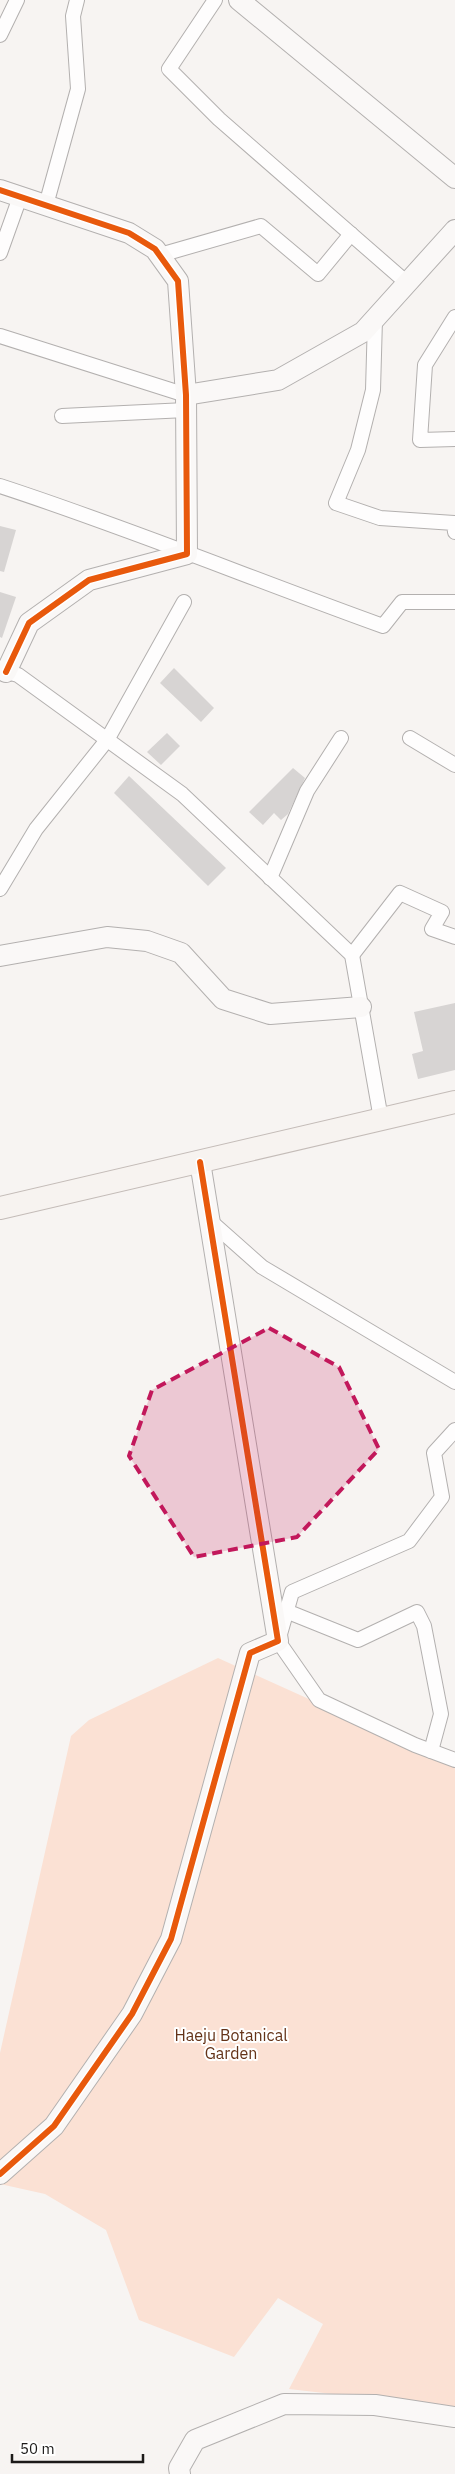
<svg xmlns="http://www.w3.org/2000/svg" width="455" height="2474" font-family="'IBM Plex Sans',sans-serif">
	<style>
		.green { fill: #fbe1d4 }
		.building { fill: #d7d4d3 }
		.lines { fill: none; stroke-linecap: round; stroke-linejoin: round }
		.street-casing { stroke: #b3b0af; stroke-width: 16 }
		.secondary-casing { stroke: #b3b0af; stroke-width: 22 }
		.primary-casing { stroke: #c4bcb8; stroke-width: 24 }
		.street { stroke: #fefdfd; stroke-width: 14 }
		.secondary { stroke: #faf8f7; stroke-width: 20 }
		.primary { stroke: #f7f3f0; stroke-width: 22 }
		.cycleway-casing { stroke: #fff; stroke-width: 9 }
		.cycleway { stroke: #e8590c; stroke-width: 6 }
		.marked { fill: #c2185b; fill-opacity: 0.2; stroke: #c2185b; stroke-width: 4; stroke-dasharray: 10 6; stroke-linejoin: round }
		.labels { text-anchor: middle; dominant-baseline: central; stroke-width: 4; stroke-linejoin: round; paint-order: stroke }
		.park-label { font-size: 16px; fill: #643318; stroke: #fff }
	</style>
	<rect width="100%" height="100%" fill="#f7f4f2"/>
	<!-- green -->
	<path class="green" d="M218,1658l237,107v643l-166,-19 34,-65 -45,-26 -44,59 -95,-37 -33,-90 -61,-36 -45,-10v-131l71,-317 18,-16z"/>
	<!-- building -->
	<g class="building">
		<path d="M0,526l16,4 -12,42 -4,-1z"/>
		<path d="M0,592l16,5 -14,41 -2,-1z"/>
		<path d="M174,668l40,40 -13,14 -41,-39z"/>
		<path d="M167,733l13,13 -19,19 -14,-13z"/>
		<path d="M293,768l12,10 -17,36 -7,6 -7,-7 -11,12 -14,-13z"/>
		<path d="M129,776l97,92 -18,18 -94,-93z"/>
		<path d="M455,1003v67l-37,9 -6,-25 11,-3 -9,-39z"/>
	</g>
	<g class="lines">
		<!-- street casing -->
		<g class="street-casing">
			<g id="street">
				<path d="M215,0l-46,69 50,50 188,164"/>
				<path d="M0,35l17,-35"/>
				<path d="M46,205l32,-116 -5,-73 4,-16"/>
				<path d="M0,253l20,-56"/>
				<path d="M160,255l101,-29 57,48 33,-40"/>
				<path d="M455,317l-30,48 -5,75 35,-1"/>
				<path d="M375,319l-2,71 -15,60 -22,53 44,15 74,5 1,9"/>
				<path d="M0,336l186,59"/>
				<path d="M62,416l124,-6"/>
				<path d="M0,486c129,42 255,94 383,140l19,-24h53"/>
				<path d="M0,670l18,5 164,119 170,161 29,164"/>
				<path d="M410,738l45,27"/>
				<path d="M270,878l37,-87 34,-53"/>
				<path d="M0,889l36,-60 71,-89 77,-138"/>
				<path d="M352,955l48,-62 42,19 -10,17 23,8"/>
				<path d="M209,1220l53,47 193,115"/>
				<path d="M455,1430l-21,23 8,44 -33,44 -117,51 -14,49 41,59 96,45 40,15"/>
				<path d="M286,1611l72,29 59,-28 7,14 17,88 -10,37"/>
			</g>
		</g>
		<!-- secondary casing -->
		<g class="secondary-casing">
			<g id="secondary">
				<path d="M239,0l216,178"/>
				<path d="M0,190l129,43 26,16 23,32 8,114 1,159 -98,26 -60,43 -23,49"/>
				<path d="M186,395l92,-15 85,-48 92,-102"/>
				<path d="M0,956l107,-19 40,4 34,12 42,46 47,15 91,-7"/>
				<path d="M0,2174l54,-48 78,-112 39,-75 79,-286 28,-12 -78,-479"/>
				<path d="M180,2474l-1,-6 16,-28 89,-36 91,1 80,12"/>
			</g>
		</g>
		<!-- primary casing -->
		<g class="primary-casing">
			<path id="primary" d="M0,1208l455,-106"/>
		</g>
		<!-- street -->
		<use href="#street" class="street"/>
		<!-- secondary -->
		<use href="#secondary" class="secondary"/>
		<!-- primary -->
		<use href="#primary" class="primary"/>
		<!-- cycleway casing -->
		<g class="cycleway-casing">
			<g id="cycleway">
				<path d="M0,190l129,43 26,16 23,32 8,114 1,159 -98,26 -60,43 -23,49"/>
				<path d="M0,2174l54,-48 78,-112 39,-75 79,-286 28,-12 -78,-479"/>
			</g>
		</g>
		<!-- cycleway -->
		<use href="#cycleway" class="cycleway"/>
	</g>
	<!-- marked area -->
	<path class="marked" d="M269,1328l70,39 40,82 -82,88 -103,20 -65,-101 23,-66z"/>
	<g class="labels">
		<!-- park labels -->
		<g class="park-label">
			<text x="231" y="2035">Haeju Botanical<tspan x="231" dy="18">Garden</tspan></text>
		</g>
	</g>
	<!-- scale -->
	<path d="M12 2454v8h131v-8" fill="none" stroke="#1c1a19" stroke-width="2.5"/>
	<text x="20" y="2454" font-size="15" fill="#1c1a19" stroke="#ffffff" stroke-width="4" paint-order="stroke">50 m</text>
</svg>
